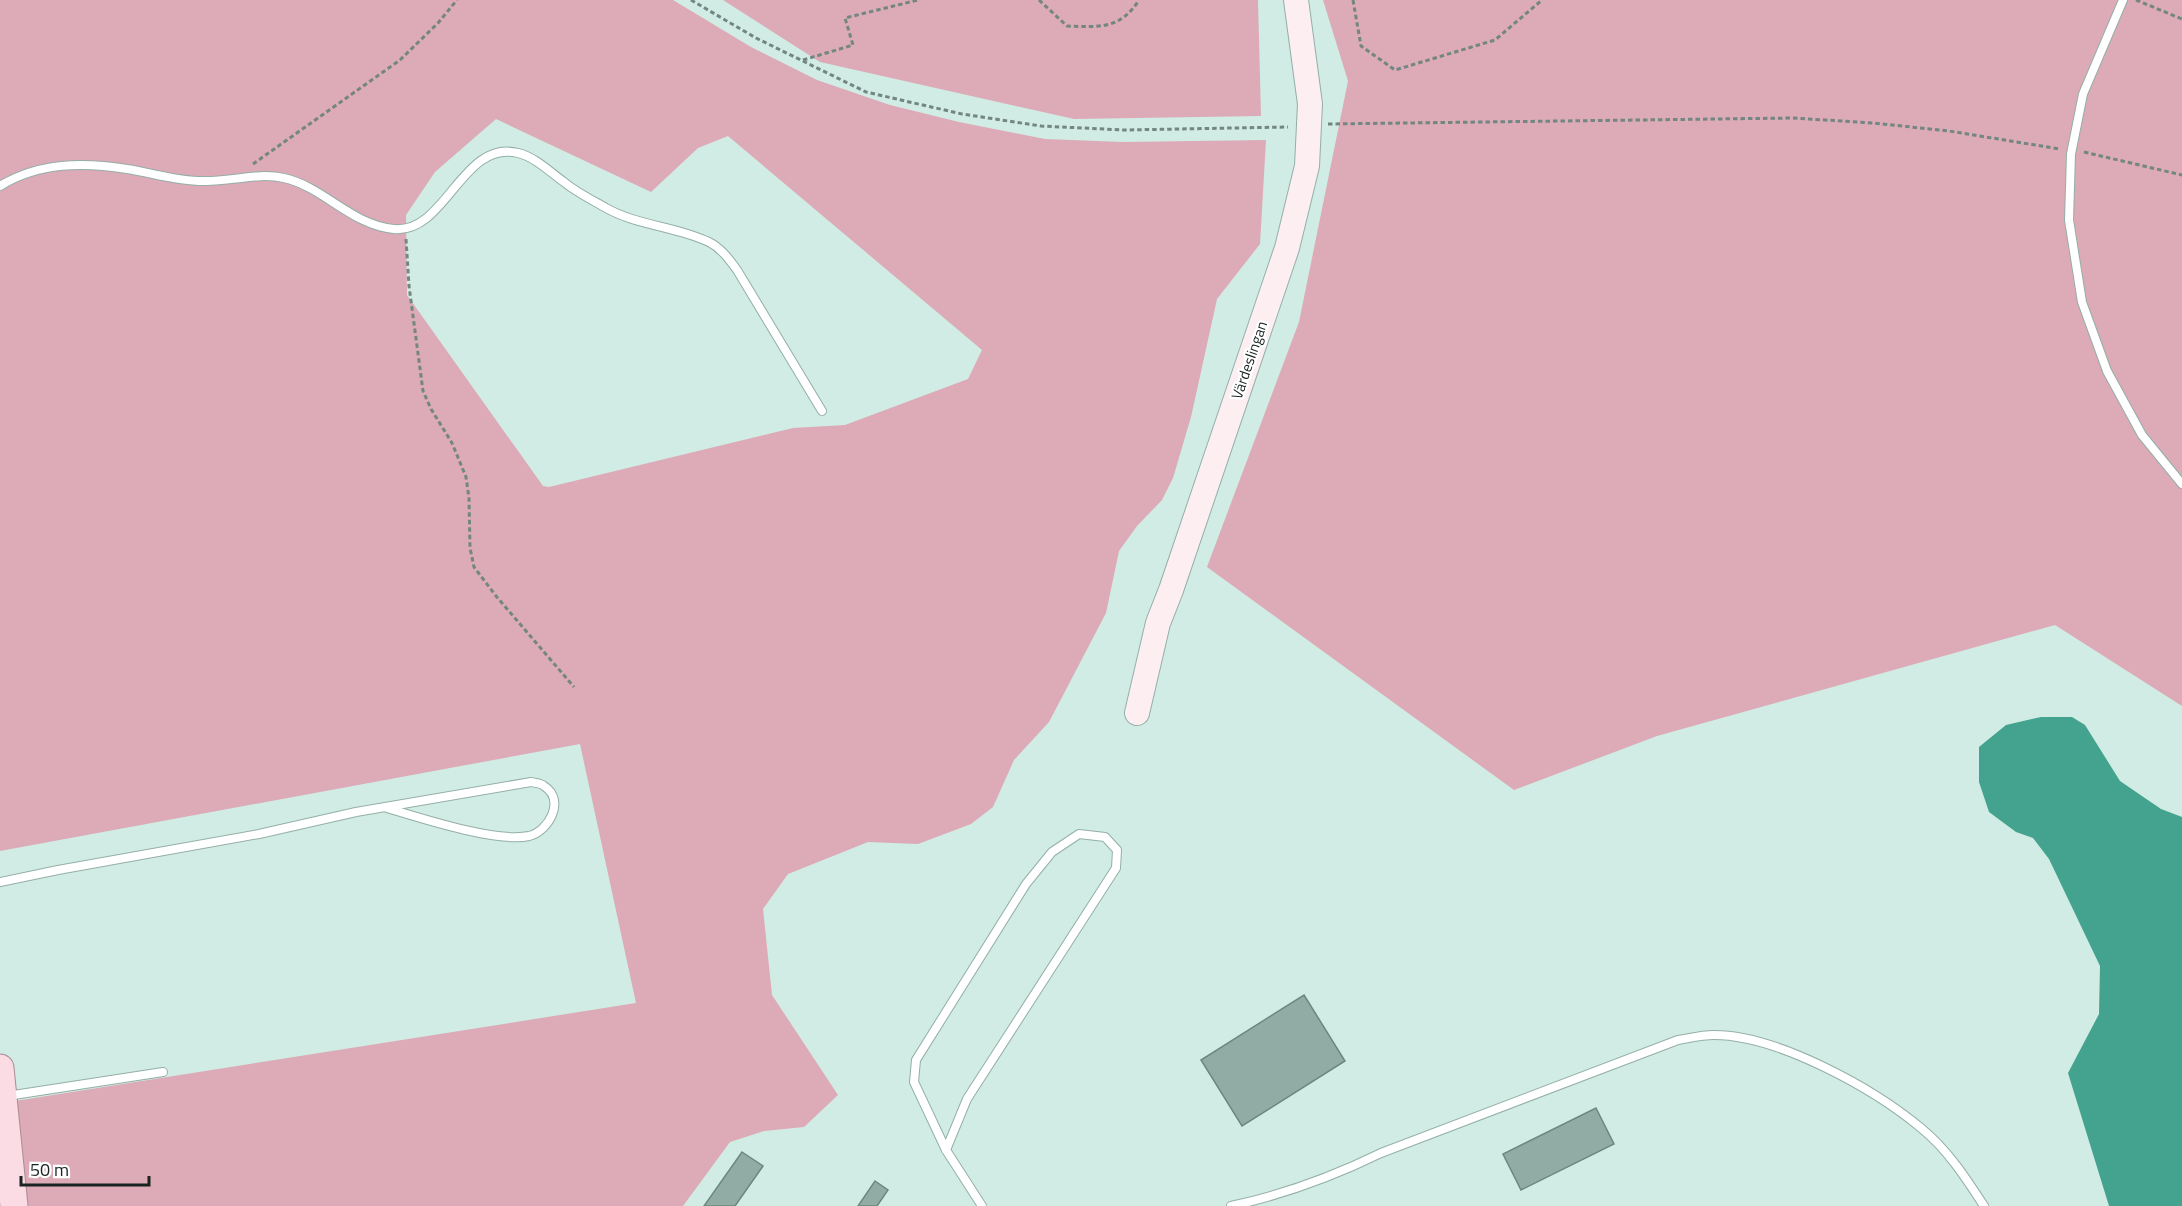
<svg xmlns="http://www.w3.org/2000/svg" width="2182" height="1206" font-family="'Titillium Web',sans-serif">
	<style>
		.green { fill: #ddaab7; fill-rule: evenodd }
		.water { fill: #43a38e }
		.building { fill: #91aca5; stroke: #6d8780; stroke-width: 1.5 }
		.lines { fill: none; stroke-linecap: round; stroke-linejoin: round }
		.lane-casing { stroke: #94afa8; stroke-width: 10 }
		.secondary-casing { stroke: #94afa8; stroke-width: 26 }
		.primary-casing { stroke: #aa8c94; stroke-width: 29 }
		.path { stroke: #738681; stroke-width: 3; stroke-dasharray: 4.5 3; stroke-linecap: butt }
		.lane { stroke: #fff; stroke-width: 8 }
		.secondary { stroke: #fdeef2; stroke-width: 24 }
		.primary { stroke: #fbdce4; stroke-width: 27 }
		.labels { text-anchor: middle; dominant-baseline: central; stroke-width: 4.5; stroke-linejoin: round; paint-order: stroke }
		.street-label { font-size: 15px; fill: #192321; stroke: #fff }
	</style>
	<rect width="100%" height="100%" fill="#d0ece4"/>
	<!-- green -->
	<g class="green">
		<path d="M0,0h673l78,47 66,33 73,25 69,17 86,17 78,3 143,-2 -6,104 -43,55 -26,118 -18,61 -11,22 -25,26 -18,25 -13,62 -57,109 -35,38 -21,47 -22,17 -53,20 -50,-2 -80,32 -25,35 9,86 66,100 -34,32 -40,4 -34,11 -47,64h-658l-10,-105 621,-98 -56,-259 -580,107zM496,119l155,73 47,-44 30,-12 254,214 -14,29 -123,46 -52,3 -244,59 -6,-1 -136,-191 -1,-80 29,-43z"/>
		<path d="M723,0h535l3,116 -187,3 -254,-57z"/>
		<path d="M1323,0h859v706l-127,-81 -398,111 -143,54 -307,-223 92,-245 49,-241z"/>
	</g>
	<!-- water -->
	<path class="water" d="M2041,717h31l13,8 35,56 41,28 21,8v389h-73l-41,-133 31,-59 1,-48 -51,-107 -16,-21 -17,-6 -27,-20 -10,-30v-35l27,-22z"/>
	<!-- building -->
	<g class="building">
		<path d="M1304,995l41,66 -103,65 -41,-66z"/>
		<path d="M1596,1108l18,36 -93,46 -18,-36z"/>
		<path d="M742,1152l21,14 -28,40h-31z"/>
		<path d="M875,1181l13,9 -11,16h-19z"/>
	</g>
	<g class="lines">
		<!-- lane casing -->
		<g class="lane-casing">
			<g id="lane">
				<path d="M2123,0l-40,94 -12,60 -2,66 13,82 25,69 35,64 40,49"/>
				<path d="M0,186c39,-24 84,-24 127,-17 26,4 49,12 76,12 26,1 55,-9 81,-3 40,9 67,47 110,51 52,5 68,-90 124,-76 17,4 32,19 46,29 12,10 28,18 42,26 32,18 70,18 103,34 12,6 20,17 28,28l85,141"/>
				<path d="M0,882l58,-12 201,-36 97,-22 175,-30c4,1 10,1 13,4 22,14 5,45 -15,50 -32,7 -109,-18 -142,-28"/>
				<path d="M7,1096l156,-24"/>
				<path d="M946,1150l21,-51 149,-231 1,-18 -12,-13 -26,-3 -27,18 -26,32 -110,176 -2,22 32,68 36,56"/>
				<path d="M1231,1206c51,-11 103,-30 150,-53l297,-113c12,-2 24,-5 36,-5 63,0 159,53 207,93 26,21 45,50 63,78"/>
			</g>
		</g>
		<!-- secondary casing -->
		<g class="secondary-casing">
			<path id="secondary" d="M1137,713l21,-90 13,-33 116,-342 20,-82 3,-62 -14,-104"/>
		</g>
		<!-- primary casing -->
		<g class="primary-casing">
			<path id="primary" d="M0,1068l14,138"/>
		</g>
		<!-- path -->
		<g class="path">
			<path d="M691,0l65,38 110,54 96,22 79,12 83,4 164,-3"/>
			<path d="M1039,0l28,26c31,1 53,4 72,-26"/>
			<path d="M1353,0l8,46 34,24 100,-30 47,-40"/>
			<path d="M2136,0l46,19"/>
			<path d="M803,60l50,-15 -8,-27 73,-18"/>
			<path d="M1328,124l465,-6 80,5 76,8 111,18"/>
			<path d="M2084,152l98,23"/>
			<path d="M253,164l147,-104 38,-37 19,-23"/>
			<path d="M406,239l3,47 14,105 8,18 21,34 14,34 3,21 1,50 4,19 22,29 78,91"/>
		</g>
		<!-- lane -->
		<use href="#lane" class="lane"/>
		<!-- secondary -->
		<use href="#secondary" class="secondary"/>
		<!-- primary -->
		<use href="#primary" class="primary"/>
	</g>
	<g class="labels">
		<!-- street labels -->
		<g class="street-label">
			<text transform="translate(1249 360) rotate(-71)">Värdeslingan</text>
		</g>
	</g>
	<!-- scale -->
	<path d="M21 1176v9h128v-9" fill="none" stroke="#192321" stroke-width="3"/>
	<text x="30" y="1176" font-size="18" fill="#192321" stroke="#ffffff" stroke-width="4.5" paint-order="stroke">50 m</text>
</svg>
